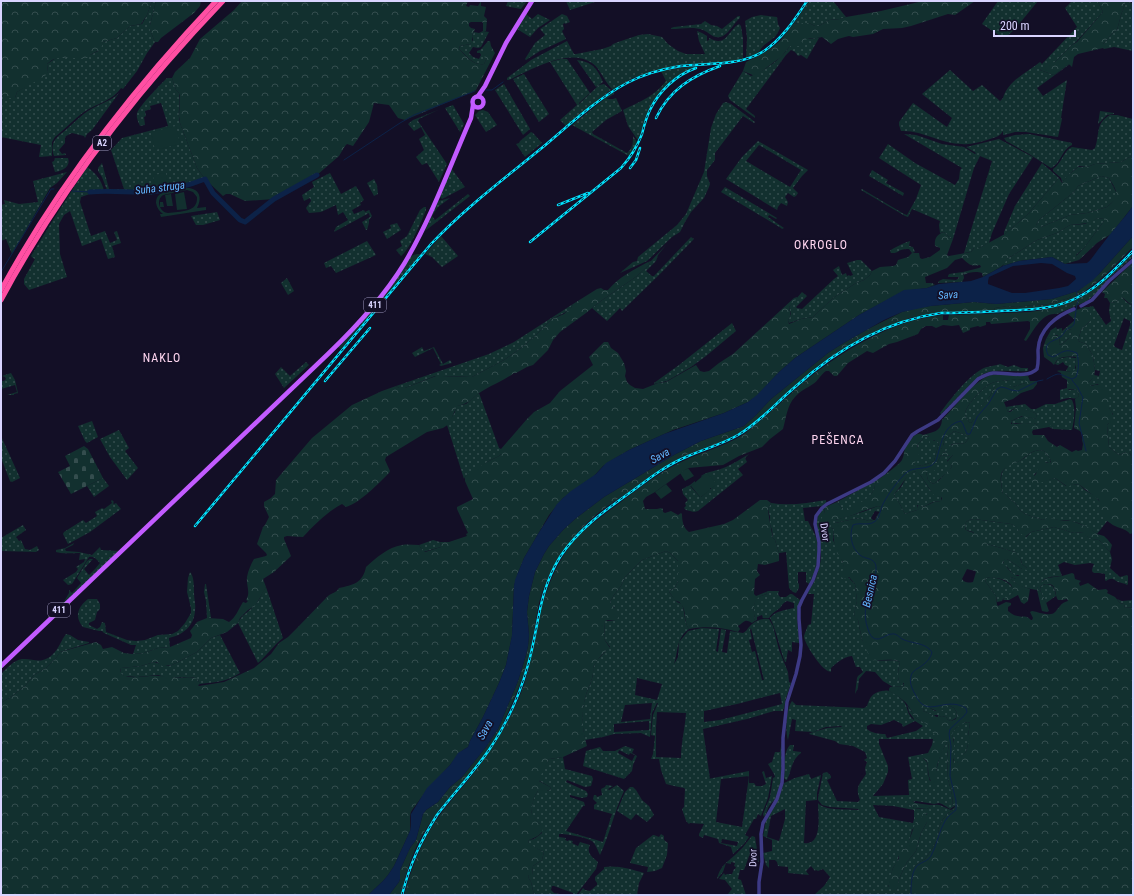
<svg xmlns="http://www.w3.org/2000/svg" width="1134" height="896" font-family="'Roboto Condensed',sans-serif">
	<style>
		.grass { fill: url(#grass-dots); fill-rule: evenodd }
		.forest { fill: url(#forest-crowns); fill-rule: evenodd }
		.cemetery { fill: url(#cemetery-stones) }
		.pitch { fill: #12302f; fill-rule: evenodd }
		.water { fill: #0c2248; fill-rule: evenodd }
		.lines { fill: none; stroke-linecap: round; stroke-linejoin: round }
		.stream { stroke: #0c2248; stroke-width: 1 }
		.river { stroke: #0c2248; stroke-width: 5 }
		.tertiary { stroke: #3d3a85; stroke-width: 3.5 }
		.primary { stroke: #c25bff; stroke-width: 4.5 }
		.motorway { stroke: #ff4fa3; stroke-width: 5 }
		.rail-casing { stroke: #00e5ff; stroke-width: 2.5 }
		.rail { stroke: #130f26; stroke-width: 1; stroke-dasharray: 3; stroke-linecap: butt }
		.labels { text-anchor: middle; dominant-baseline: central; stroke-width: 3.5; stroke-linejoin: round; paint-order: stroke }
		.shield { fill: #130f26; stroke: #9e99be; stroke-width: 1 }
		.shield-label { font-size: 9px; font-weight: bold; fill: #d9d4ff }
		.street-label { font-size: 10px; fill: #d9d4ff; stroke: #130f26 }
		.water-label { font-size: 11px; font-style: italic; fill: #62b6ff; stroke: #130f26 }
		.quarter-label { font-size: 12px; letter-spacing: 1px; fill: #ffd6f0; stroke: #130f26 }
	</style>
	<defs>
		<pattern id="grass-dots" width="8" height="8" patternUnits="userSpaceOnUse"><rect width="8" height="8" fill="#12302f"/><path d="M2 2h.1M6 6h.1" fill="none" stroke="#344d4e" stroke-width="1.8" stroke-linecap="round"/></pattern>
		<pattern id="forest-crowns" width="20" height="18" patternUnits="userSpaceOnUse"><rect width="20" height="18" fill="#12302f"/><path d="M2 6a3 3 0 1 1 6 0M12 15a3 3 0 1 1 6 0" fill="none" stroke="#344d4e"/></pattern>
		<pattern id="cemetery-stones" width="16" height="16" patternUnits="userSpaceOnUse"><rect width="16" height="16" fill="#12302f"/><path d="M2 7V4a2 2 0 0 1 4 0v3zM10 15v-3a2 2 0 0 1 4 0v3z" fill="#344d4e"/></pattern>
	</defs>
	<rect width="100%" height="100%" fill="#130f26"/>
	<!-- grass -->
	<g class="grass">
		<path d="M152,1h4l-6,24v5l5,12 -8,11 -10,18 -14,18 -2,-1c-10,14 -24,15 -37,24 -10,7 -19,17 -29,25l-3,5v14l-13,1 2,-12 -40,-8v-43l6,3 8,1 2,-6 31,-20 -1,-8 9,-6h7l27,-3 8,-4 5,-9 14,-4 13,-12 12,-2 5,-9z"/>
		<path d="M508,1h19l-6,8 -15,-3z"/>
		<path d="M566,1h32l-28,9z"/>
		<path d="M809,1h24l13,16 -6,2 -11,1 -10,6h-4l-6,-3h-11l-5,1 1,-1z"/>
		<path d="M998,1h40l-23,28 -9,8h-4l-20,-13z"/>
		<path d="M1072,1h27l-1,1 5,10 -27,30 -4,3 -17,17 -15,8 14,5 15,-11h1l-33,24 6,8 24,-16 -6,38 1,1 -4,18 -32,-5h-11l-11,3h-1v-4c-3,6 -10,7 -16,9 -8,2 -16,5 -25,4 -21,0 -39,-14 -61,-13l-2,-6v-3l14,-19 34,24 5,-9 -30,-24 28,-24 23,21 9,-6 18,16 3,-3c5,-17 23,-25 37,-36l2,2 35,-37 -12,-19z"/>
		<path d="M1126,1l6,2 1,48 -19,-4 -10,2 -1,-1v-4l10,-11 4,-3 4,-15z"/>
		<path d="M526,14l6,5 6,-5 12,6 -12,8 -8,9 -13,-8z"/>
		<path d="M562,14l5,2 3,6 -5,2v-1l-2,1 1,5 -2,2 4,8 -26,12 -14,9 -1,-1 10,-16 10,-8 -5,-6z"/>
		<path d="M761,15l16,2 1,7 2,4c-1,3 -3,6 -5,9 -6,5 -14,8 -16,16l-13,5 1,-20 -2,-17 7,-4z"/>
		<path d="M738,16h2v2c-6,5 -10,14 -17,18 -9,4 -13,-3 -20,-6 -9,-4 -22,-1 -32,-1v-1l3,-1 27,-3 4,-3 6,4 6,1 5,3z"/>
		<path d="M739,24l2,2 2,13v20l-25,4 -33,2 -22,4 -30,9 -20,12c-8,-7 -13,-22 -21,-27 -24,-16 -61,7 -83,17h-2v-2l24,-18 36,-19 7,13h2l26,-5 9,-3 2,-2 5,-2 21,-7 9,-1 14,3 6,7 10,7 8,3h19l-6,-13 -2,-10 5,2 5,3v5l2,-1v-2c18,10 19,-8 30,-14z"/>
		<path d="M483,31l6,1 -8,15 -3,1 -5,-1 -4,6 4,4 6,2 2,-4 -1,-2h-3v-2l3,-1 3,-3h2l1,13 -2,4c-11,2 -17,-8 -25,-15l1,-3 10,-2 3,-4 -1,-4 2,-4 5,1z"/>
		<path d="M817,38h2l-12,21 -6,-4 -3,1 -3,-4 -4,-2 -5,5 -40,54 9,7v2l-25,-18 -2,-4 1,-2 14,-23 8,5c16,-7 29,-16 39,-30h3l13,-7z"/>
		<path d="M561,59h6l23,34 -11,10v1l20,-19 5,-1 7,6 -45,36 -6,-6 17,-15 -27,-43z"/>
		<path d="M577,60c16,2 20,9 26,22l-7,5z"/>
		<path d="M697,66c-18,8 -34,18 -44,36 -7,12 -10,25 -15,38l-1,-1 -9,-13 -5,-16c16,-8 32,-14 43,-29l-5,-10 19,-3z"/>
		<path d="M524,74l25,40 -10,8 -26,-43z"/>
		<path d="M167,78h5l4,12 3,3c2,10 -2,20 1,30l17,45 8,11 -21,8 -33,5 1,3h-17v-2l5,-1 -33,-2 -5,-13 -4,-6v-3l4,-5 7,26h15l-13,-39 11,-12 46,-12 -7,-23 -11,3 1,3 -6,2 1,5 -2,1 1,8 -5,1c-1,-3 -4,-8 -3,-12 0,-6 24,-30 30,-36z"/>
		<path d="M504,84l26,45 -7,6 -28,-45z"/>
		<path d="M613,92l1,2 -8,5h7l3,-1 6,13 -16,9 -14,12 1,2 34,19c6,-5 6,-10 6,-17l4,6 -4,8 -4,6 -57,-31z"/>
		<path d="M119,93l-27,37 -5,4 -2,4 -1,-2 -12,-3 -6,3 -1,2v5l-6,7 3,4 3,-1 1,2 -12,1c-5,-16 4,-19 14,-28 9,-8 16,-16 27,-21 9,-5 17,-7 24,-14z"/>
		<path d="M726,102l5,2 24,18 -1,1 -11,-7 -28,37v7l-8,10v6l3,8 -1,3 -5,11 -13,14 -6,10 -5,10 -8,5 -25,24 -27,12 13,-11 4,-1 1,-4 39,-32 9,-11 18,-42 7,-44 5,-14 7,-11z"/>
		<path d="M453,105l11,19 -4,8 -15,-24z"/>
		<path d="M438,110l-19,9 -1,2 29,43 -8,18 -12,-19 -5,2 -6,-8 8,-7 -5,-11 6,-4 -4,-8 -7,4 -6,-7 5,-4z"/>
		<path d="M483,110l5,2 9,13 -11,7 -11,-17 4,-4z"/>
		<path d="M1100,111l14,2v1l-7,1 -9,9z"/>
		<path d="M1110,115h7l16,4v36l-12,7 -26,2 -8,3 -8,-1 -5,4 -12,12 -1,-4 -8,-7v-2c9,-6 10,-18 19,-22l20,3 3,-2c5,-13 0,-25 15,-33z"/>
		<path d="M531,132l2,1 9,10 -17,14 -9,-13 3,-1 1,-2z"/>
		<path d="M904,134l12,1 26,9 22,3 11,7 1,-1 -10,-6 33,-8 34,18 -24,37 -17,39 -3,10 -10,5h-5l-3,4 -7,1 28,-92 -12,-5 -6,12 -21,71 -3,-1 -6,-6 -4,1 -1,-8 1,-4 -28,-12 -4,8 -3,-1 -44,-26 1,-1 42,25 3,1 9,-16 5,-14 -42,-27 9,-14 27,19 40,22 4,-6 1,-9 2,-2z"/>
		<path d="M1029,134l43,9v2c-11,5 -11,19 -21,23l-22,-14 -23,-13 -2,-3 11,-3z"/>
		<path d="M758,141l50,29 -6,6 -9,12 5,5 -2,3 -2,1 -6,-4 -3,4 3,5 -1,4 -6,-3 -3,4 -1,3 -51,-31 16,-22zM759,145l42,25 -11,17 -44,-26z"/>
		<path d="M55,158h13c3,8 -5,13 -13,14l-3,-10 2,-1z"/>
		<path d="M1042,163l17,15 -31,36 -24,21v-3l11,-26z"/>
		<path d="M87,167c9,6 15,14 17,24h-12l-2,3 -9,3 -1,5 11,34 14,-5 5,12 7,-3 -3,-8 3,-1 4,12 -9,3 3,11 -7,2 -7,-20 -19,7 -12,-35 -6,4 -5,9 1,30 7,23 -38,13 -5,-6v-5l11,-20 -2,-1 -2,-2 22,-36z"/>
		<path d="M451,168l14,19 -23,12 -2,-2z"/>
		<path d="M872,170l16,10 -2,3 18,10 -1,3 -34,-20z"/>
		<path d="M67,172l-10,11 -7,5 -38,66 -6,-15 -5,2v-36l4,-1 -1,-4 15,4 19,-2 -5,-21z"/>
		<path d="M330,173l11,21 15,-8 8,14 -4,3 1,2 -9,5 2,4 10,-4 1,2 4,-2 3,6 -3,4v3l-2,7h-1l-4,-8 8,-5 -1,-4 -35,19 2,-5 12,-7 -5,-8 -5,3 -2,-10 -15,7 -12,1 -3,-5 5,-7 -1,-3 -6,3 -2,-6 12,-8 -2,-5z"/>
		<path d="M1101,176l8,2 8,16 -1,5 -9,8 -20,6 -17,2 -29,12h-5v-2l3,-5 35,-28 4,-6z"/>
		<path d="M374,179l3,6 1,9 -4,2 -7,-13z"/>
		<path d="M725,187l52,31 -1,1 -7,-4 -1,2 16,11 -2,1 -1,-1 -60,-36z"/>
		<path d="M468,194l2,2 -45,35 13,-30 12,-3 -12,9 -6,9 3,4z"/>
		<path d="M424,207h2v3c-4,10 -17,41 -25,46l-5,-6 6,-4 -2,-5 7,-5 13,-26z"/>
		<path d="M217,212l3,8 -17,5h-7l-5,-9z"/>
		<path d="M1098,218l6,1v2l-20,27 -8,7 3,5 -14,4 -13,-7 -33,4 -16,5c1,-5 4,-8 9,-10l25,-16 20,-7 13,-8 15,-1z"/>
		<path d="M397,223l4,7 -14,9 -4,-7 8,-4 -1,-3z"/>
		<path d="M441,236l17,20 -16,11 -10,-10 -7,-3z"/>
		<path d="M691,237l3,2 -35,36 -37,36 -2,-3 -13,13 -15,-13 6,-5 39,-27 13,-12 -2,-2 3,-1 15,-16 -8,10 -2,6 -10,10 6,5h2z"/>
		<path d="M367,241l9,14 -40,18 -5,-7 -5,2 -2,-5z"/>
		<path d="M910,241l-1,5 4,1 2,5 -3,1 -3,-4c-11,-1 -10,5 -18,4l-1,-2c1,-2 16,-9 20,-10z"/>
		<path d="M1133,253v4l-24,21 -8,11 -14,12 -30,13h-3l5,-5 -1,-3c32,-8 53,-31 75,-53z"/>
		<path d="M417,254h5l-81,95 -3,-2 32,-34 41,-57z"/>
		<path d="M857,260h4l11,11 -2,4 -6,5 -8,3 -23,15 -20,19 -12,2 -12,4 -1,-3 3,-6 -2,-7 13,-15 5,4 -11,11 1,1 5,1 32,-30 4,-3 -5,-6 6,-4 3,9 4,-2 1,3 2,-1 1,1 3,-1 -6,-12z"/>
		<path d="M963,272l1,6 -2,4 -24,1 1,-2 4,-2 13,1 3,-2 -1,-1h-10v-1l1,-2z"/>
		<path d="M287,278l7,13 -6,4 -7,-12z"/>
		<path d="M1078,291l2,3c-15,14 -66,17 -86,16l1,-2 12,-2 9,1 7,-1 26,-2 20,-6 2,-2v-3z"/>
		<path d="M1121,297h1c3,4 6,7 11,8v160l-3,-12 -4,-1 -7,3 -10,-8 -2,-22 2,-2h3l1,-2v-7l-4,-6 -11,-24 -8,2 -1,-1v-3l3,-3 2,-4 5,1 1,-5 -5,-1 -2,-14 -7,-12 -8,-3 3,-11 9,-9 -1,-14 4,-1 13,19 5,-4 -2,-10 1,-8 6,-1zM1124,318l6,3v4l-8,25 -7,-3 -1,-2z"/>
		<path d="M573,304l-3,6 -18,9 -18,18 -13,11 -17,12 -32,17 -37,-1 -30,12h-6l-3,-2 93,-32 25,-12z"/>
		<path d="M732,323l4,8 -30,25 -15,11 -24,14 -13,3v-1l25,-18z"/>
		<path d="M1056,327l1,2 5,-1v3l10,-2 1,1 -3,7 -9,8 -2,-1 1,-6 -3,-3 -11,4 5,-9z"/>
		<path d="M422,347l2,4 10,-4 9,17 7,-4 2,3 -11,3 -2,-1 2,-1 -8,-16 -18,9 -3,-4z"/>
		<path d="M1067,357l9,1 -1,6v6l-3,2 -6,-1 2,-4v-1l-3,-1 -2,-3 -5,3 -3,-1 3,-5z"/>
		<path d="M306,362l3,3 -25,23 -9,-14 6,-7 9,9z"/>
		<path d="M1000,364l8,3 6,-2 7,3h7v3c-12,1 -32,-2 -42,2 -4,1 -8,4 -11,7l-34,34 -1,-1c10,-13 27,-36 42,-44 5,-3 12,-3 18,-5z"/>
		<path d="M11,373l4,7 3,13 -4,1v1h-7l10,-3 -2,-7 -14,4v-8h3l2,-2 -1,-2 -3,-1z"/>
		<path d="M1017,379l8,1v3l-12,4 -18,-1 -5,10 -16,20v3l-3,4 -2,-1c-1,-3 -4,-5 -4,-8 0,-8 19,-28 27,-31 7,-3 17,-2 25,-4z"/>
		<path d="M1067,388l2,2h8l2,6c-4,4 -5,2 -10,2 -3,0 -6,1 -9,2v-10z"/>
		<path d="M479,393l20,55 2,1v5l-2,2 -10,5 -24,16 -1,2 -17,-54 8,-13 1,-6 10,-2z"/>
		<path d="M1070,399l2,1c4,8 2,21 0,30l-19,-1 -1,-3 -14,-1 -4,-2 -10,1 -8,-1 -4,1 -1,-3 10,-4 3,-1 2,2 4,-1 5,2 2,-3 -2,-3 -18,-6 -9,5 -2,-5 19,-3 6,5h5l10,-5h9z"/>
		<path d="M92,421l6,16 -11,6 -2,-2 -7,-15z"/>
		<path d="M119,430l10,18 -4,3 13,17 -11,12 -17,-23 -10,-18z"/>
		<path d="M954,431l15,5v2l-4,5 -13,1 -6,8 -2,1 -3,-2v-2l3,-4 -1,-3 1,-2z"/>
		<path d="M1,436l19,42 -8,4 -2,-1 -9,-23z"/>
		<path d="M930,436v6l6,-2 3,3 -5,18c-6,3 -12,5 -19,5l-1,-1 4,-21 5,-5 1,-2z"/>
		<path d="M1040,450l4,1 7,9 -1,3h-1l-3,-1 -12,13 3,8 18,-5 11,8 7,-2 7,1 5,5 10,6 5,6v4l-2,5 10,9 -11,14c-8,-6 -16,-11 -26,-13 -4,-1 -8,0 -13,-1 -6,-1 -9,-3 -15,0l-18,-6 -5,-4 -5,-7 -7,-6 -2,-3h-3c-2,-10 -5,-23 6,-29 4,-2 8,-2 12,-5 8,-4 7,-8 19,-10z"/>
		<path d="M749,454l-4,4 2,4 -9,7 5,6 -45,36 -4,1 -8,-2 -2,-2 2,-2 -1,-3 3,-3 -5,-6 -1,-5 8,-4 5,-4v2l-5,4h1l9,10h1l14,-12 -9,-11 -4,3 -1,-1c7,-5 16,-5 25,-9 8,-4 15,-8 23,-13z"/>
		<path d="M941,455l5,1 4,-1h3l-6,6 5,5 -1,2c-4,4 -13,14 -18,16l-5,-4 -2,-8 11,-6v-3z"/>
		<path d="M915,471c11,6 12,23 26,26v4l-8,1 -10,5 -6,-2 1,4 -1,1 -12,4 -8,-15 -2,-2 -1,-3 7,-7 6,-11z"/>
		<path d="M103,478l6,8 -15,11 -7,-11z"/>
		<path d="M875,481c2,16 -18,25 -30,29l-3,-2 -5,-6z"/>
		<path d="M112,500l2,2 -1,1 1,1 2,-1 5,6 -31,23 -22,12 -5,-10 1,-2 19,-12 3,3 11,-7 -2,-4 7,-4 2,1 8,-6 -1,-2z"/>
		<path d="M826,500v3l-4,3 -19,2 2,13h3c2,5 5,9 7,14 6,13 2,36 -6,49l-3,-2v-10h-8v11l1,1v4l-3,5 -3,-1 -4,-4 -3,-36 -7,1 -4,-13 -2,-2 -1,-8 -2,-6v-7l-2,-8 3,-6c18,3 37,0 55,-3z"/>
		<path d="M878,506l3,1 1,3 -2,2 -5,-1 -4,7 2,2 -4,1 -10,-3 -24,5 -4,5 3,1 -1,11 9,20 2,7 4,10 7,7 2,17 -3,14 4,5 4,20 14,20c8,2 17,-2 24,2 -1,6 -4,14 0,21h3l1,2 -1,1 -10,1 -10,-6 -8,-9 -9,-1 -7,8 -1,9 -3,6 2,-16 1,-2 5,-4 -3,-5h-4l-4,-11c-9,1 -14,6 -21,12v4c-2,-1 -4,-1 -6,-3 -6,-4 -20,-25 -21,-32 0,-3 3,-8 4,-12l3,-1 3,-30h-6c1,-6 5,-9 7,-14 3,-7 5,-14 6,-22 1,-12 -8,-34 -2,-44 1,-2 4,-5 6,-7l-1,7 11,6c15,-4 29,-8 43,-14z"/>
		<path d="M974,519l37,5 7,3v3l8,7 5,-5 23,-5 20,6 10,-1 1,3 7,4 7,1 11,12 2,7 -2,9 10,9 7,-2 1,1v8l-1,1c-3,-2 -6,-2 -9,-3 -5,-3 -6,-5 -12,-1l-1,-1v-6c-8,-2 -17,3 -11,-10l-4,-1 -15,2 -11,-3 -6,3 4,11c-13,1 -20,0 -25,14 -11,-2 -20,-3 -27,-12l1,-1 5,2 3,-4h-5l-7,-8 -3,-2 -1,-5 2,-1h2l15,10 5,-1 -5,-4 -1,-4 -6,-8 -28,-8 -14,-12 -7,-2 -1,-3 1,-5 3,-2z"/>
		<path d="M23,525l3,5 -10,7 3,4 2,-1 4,9 5,1 7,-4 2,4 -3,2 -35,-1v-13z"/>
		<path d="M433,540l7,2 1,5 -18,5 -4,-7z"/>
		<path d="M74,543l-1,2 -8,4 1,2 13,1 13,3 8,-8 1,3 18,1 -58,56 8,-14v-3l3,3 9,-10 -4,-5 10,-17 3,-2h3l-9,10 5,6 6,-6 5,-6c-4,-4 -6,-7 -11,-6l-17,27 -4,1 -5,-5 13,-8 2,-3 -2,-2 8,-5 1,-3 -6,1 1,-7c-7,0 -19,1 -24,-1v-2l9,-2z"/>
		<path d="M666,551l4,2 9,9 -1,19 -3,7 -6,3v1l8,10 5,2c3,8 2,19 7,25 -14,11 -10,21 -15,35l4,-7 1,-15 9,-11 14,-3 17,1 -3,22 2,1 3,-23 5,1 -4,22 5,1 3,-22 13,2c4,-2 4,-4 7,-7 4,-5 12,-8 19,-7l4,7 6,24 9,22 1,10 2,1 -5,15 -2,11h-1v2h-9l-27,8 -44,10 7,50h-2l41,-8v12h5l2,3h6l4,-2 -4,-12 2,-1 2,7 6,-2 -4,22 -7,18 -3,-2 -2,5h-2l-9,16 4,2 -5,7 -11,10 -2,-7 -12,-4 -1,-4 -14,-4 -1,3 -4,-2v-2l5,-10 -14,-1 -1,1 -3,-3 -4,-12 2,-2 1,-18 -1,-1 -10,-2 -8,-2 -5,-14 -2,-11h-8l2,-5 2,-18 -4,-1 2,-20 5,-12h-1l-5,10 -2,24 -9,-4 -27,1 -11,3 -18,3c-3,-16 -4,-29 1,-45 3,-9 8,-17 7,-27l4,-8 13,-13 -6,-8 1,-18h11l-1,-13 -4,-3 -1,-3 4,-7 7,-9 4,-9 17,-17zM751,628l13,52h-2l-7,-29 -3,1 -3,-12 3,-1 -2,-9zM637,678l25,6 -5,16 -22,-5zM780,693l2,11 -62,16 -16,2v-11l33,-7zM652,703l-2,16 -29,3 4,-17zM657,712l29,1c-1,15 -5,30 -5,45l-25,-1v-30zM649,721v9l-35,2v-8zM749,776l-7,51 -26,-5 5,-43zM722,839l16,3 -1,4 -16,-3z"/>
		<path d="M190,572c4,4 4,14 4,21 0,6 2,12 1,18 -1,15 -12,24 -26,27l1,9 -12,1 -14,5 -11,1 3,-9h-5l-27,-12 -2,-2h-3l-16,-4c-9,-11 -5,-20 5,-28h9l3,5v5l-3,3 -2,8 -6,3v2l8,4 3,-2 2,-5 3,1 1,9 21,8 9,1 9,-1 13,-5 14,-1 6,-3 7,-8 6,-10v-5l-4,-16 1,-14z"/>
		<path d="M991,577c10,2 18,4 23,13l-2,4 -9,5 -1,2 -5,1 -1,-6 -11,-15 1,-3z"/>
		<path d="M205,584h1l5,34h-4l-1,-17 -2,-9z"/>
		<path d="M1046,584c9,1 8,4 10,12l-10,7 -6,-13c0,-4 2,-5 6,-6z"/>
		<path d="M266,587l17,51c-9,7 -16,17 -25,25l-20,-40c3,-8 12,-12 18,-19 4,-5 6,-12 10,-17z"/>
		<path d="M768,591h11l-1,3 2,3h6l4,-3h2l8,6c-6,16 -1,27 -1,43l-7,-1v10l-4,-2 -2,12h-1c-6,-15 -8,-30 -15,-44 5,-7 15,-8 24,-10v-5l-7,-2c-4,2 -4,3 -7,7 -4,3 -8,5 -11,10h-6l-1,-3 -5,2v3l-2,1c-1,-6 -3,-18 2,-23 3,-2 7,-3 10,-4l-1,-2z"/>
		<path d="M1117,599l5,2 11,-1v7l-8,1 -1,-4 -4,-1z"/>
		<path d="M66,634l4,1 8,5 11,2v1l-29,9 -4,6 -10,10 -12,7 -9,11 -13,10 -11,7v-29c5,-5 13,-14 21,-15 11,-1 19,6 30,-4 7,-6 9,-15 14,-21z"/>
		<path d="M220,635l20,38c-14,9 -24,9 -40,11l-2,-4 -5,-3 -25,1 -10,-3 -21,2 -13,-1 -4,-3 1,-5 20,-2 13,-4 14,4 4,-1 25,-13 14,-14z"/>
		<path d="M882,691c2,0 4,-1 7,0 4,1 15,9 17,14 2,6 2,10 8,15v-1l-5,-7 -2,-7c4,4 5,9 9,13 4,3 9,4 14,7 7,6 7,20 1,27 -2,2 -5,4 -8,6 7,6 4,9 5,16 1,2 1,5 2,7l5,-5 5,-21 7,-13h2l-2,16 1,21 4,16 1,12 -3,2 -8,-5 -3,-1 -5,1 -18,-3 -2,1 -1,-1 -7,3c4,0 5,2 8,4 4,1 9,1 13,1l3,-2v-2c12,-1 11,1 21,5l4,-3v2l-7,4 -5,6 -5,10 1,7 -7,13 -7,10 -7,4 -4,4 -2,16 -2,7 2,5h-98l10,-9 6,-9 -7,-8 -5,2 -2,-1 -1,1 -4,-5 -5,5 3,4 -21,-2v-6l-10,-1 -1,-4 -2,-2h-6v8l-3,-3 -3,-12 9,-2v-11l-9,-4 3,-16 12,-21 6,-16 11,-5 14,-4 2,5 10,-4 -4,18v7l-11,1 -2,42c19,3 14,-29 14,-40 6,8 29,6 40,7l1,-1 -29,-2 -8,-2 -4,-5v-2l5,-25 4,-1 4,4v2l-4,2 10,21 21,1 2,-2c-5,-13 -1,-15 6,-26l-1,-6 2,-6 -3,-2 3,-2 -2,-6 -12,-6 -14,-2 -4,-3 -26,-7 1,-1 17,-5 14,-1 1,-1 -16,1 -13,5 -18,-1 1,-11 -4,-1 -4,21c-3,-9 -2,-31 4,-39l4,4 68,3 3,-2c3,-9 5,-13 15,-15zM894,720l8,4 1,3 12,-6 8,5 -7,5 -29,7 -2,-4c-6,0 -14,-1 -18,-5v-3l4,-2 10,1zM879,739h54l-1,6 -4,8 -20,4 4,22 -4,1 1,15 -36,1 10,-12 5,-12v-6l-9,-22zM873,805l20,1 21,4v9l-1,4 -34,-6zM785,809v10l-6,22 -12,-4 4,-21zM927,813v9l-6,11 -5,18 -4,5 -5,6 -8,17 -2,10 -2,1 -7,-4 5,-18 4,-6 3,-10 5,-3 3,-4 4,-15z"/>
		<path d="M950,706l4,2 3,5 -1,5 -5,3 -3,-1 -2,-3 -4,-1 -4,1v-2h-3l-1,1 -11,-5 1,-3h6l5,3z"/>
		<path d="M968,722l2,1 -2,13v8l-2,8 -7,7 -2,4h-3v-23l-2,-5v-2l4,-5 7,-5z"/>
		<path d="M782,741v12l-1,1v2l1,-1c0,13 0,28 -5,41 -2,4 -5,6 -8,10 -2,3 -2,8 -5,11l-1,-3 7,-17 3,-19 2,-1 -1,-3 -6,-10 4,-2 3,-10h5z"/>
		<path d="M790,745h4l-1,6 8,1v1c-10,7 -9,17 -14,27h-1l-2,-2c1,-10 -1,-26 6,-33z"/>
		<path d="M625,746l9,3 -2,4 5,3 -4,9 -1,6 -8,8 -41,-13 3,-15 14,-4 3,4h12zM619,750l10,5 1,-2 5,2 -3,6 -14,-8z"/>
		<path d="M563,757l2,12 27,7 1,3 -2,7 -6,1 -18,-7 -1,2 20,9 2,3 -1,3 -5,1 -12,-3v2l14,5 1,4h-2l-17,25 37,11 9,-28 -18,-5v-4l3,-2 -4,-4 1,-4h2l1,2 5,-2 -1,-6 4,-2 1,-2 7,1 -5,3 1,1 8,-5 7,6c-10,21 -14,43 -24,64 -2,-4 -4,-10 -7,-13 -5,-5 -27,-8 -34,-8v3l7,1 -1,2 3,1 1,-1 4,1 -1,2 6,3 2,-4 10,3c-4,8 2,12 8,17l-2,7 -20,26h-3v-2l-19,-7h-2l-1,4 3,3 11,2h-31l-3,-13 -3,-5 1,-2h3l1,-9 9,-6 2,-8 -14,-7 -2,-3 1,-2 5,-1 8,-6 -2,-9 -9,-9c1,-8 1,-17 7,-24h9l4,-2 -1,-2 -12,-7 5,-11 6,-10z"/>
		<path d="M630,787h3l3,3 6,10 7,6 5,9 -7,7 -11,-8 -5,6 -6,-4 -8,-5 8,-19z"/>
		<path d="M661,834l3,2v4l4,3 -1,12 -5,13 -7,3 -8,1 1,-5 -18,-4 6,-15 17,-13h1l5,2z"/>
		<path d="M752,836l3,1 4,25 -8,-6h-2l-5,14h-4l-2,9 3,1 5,15h-23l1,-1 3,1 1,-1 4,-5 -7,-9 -6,-1 5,-6 1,2 2,-1h5l2,-5h1l1,-2 -2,-1 1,-3 -4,-1v2l-5,-1 -3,9 -6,7c4,-16 12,-17 22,-28 5,-4 8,-10 13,-15z"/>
		<path d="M604,867c13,-2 27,2 40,6l-5,10 -2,12h-59l5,-7 2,2 5,1 7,-6v-2l-2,-3v-3l9,-8z"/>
	</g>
	<!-- forest -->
	<g class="forest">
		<path d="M1,1h151l-5,14 -6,9 -11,2 -13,12 -14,4 -2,7 -11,6 -2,3h-31l-5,2 -5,4 1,8 -3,4 -28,16 -2,6c-5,1 -10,-1 -14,-4z"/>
		<path d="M156,1h45l-1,5 -6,7 -33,25 -3,4h-3l-5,-12v-5z"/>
		<path d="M242,1h226l-2,5 3,1 1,-2 8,1 3,-5v5l5,1 -2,9 3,3 -1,12h-3v-8l-1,-1h-11l-2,1v3l2,2 4,1 -3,7v6l-2,2 -10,2 -1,3c7,7 14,17 25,15l2,-4 -2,-4 1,-8 -2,-1 5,-6h2l1,5 4,7 -19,37 -4,2 -67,28 -7,-2 -9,-13 -15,-2 -5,19 -16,24 -6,-2 -2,2 -6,10 -22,19 -31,17 -12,7 -29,2 -15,-7h-4l-3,2 -18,-17 -8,-11 -17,-45 -1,-7 1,-20 -1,-3 -3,-3 -4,-12 3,-6 15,-14 10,-19 34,-29z"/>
		<path d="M923,1h52l-20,14 -7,-1 -37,12 -9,2 -19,1 -10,5 -20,3 -4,-1 -4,1 -7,2 -7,5 -9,-7c-11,3 -15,-2 -22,9h-10l-9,11 -26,19 -12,-5 3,-9 12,-6 12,-7 10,-8 13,-17 5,-1h11l6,3h4l10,-6 11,-1 6,-2 35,-6z"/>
		<path d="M1099,1h27l-5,14 -4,15 -4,3 -10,11v4l-25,6 -4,3 -2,10 -3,-3 -15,11 -14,-5 9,-7 6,-1 17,-17 5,-3 26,-30 -5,-10z"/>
		<path d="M1133,155v51l-22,28 -14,9 -18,17 -3,-4 8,-8 20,-27v-2l-6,-1 -9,5 -19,2 -13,8 -20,7 -25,16c-6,2 -5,5 -9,9 -2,3 -16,9 -20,12l-1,-4c-5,-2 -14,-1 -18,2l-1,-3 16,-4 2,-1 -1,-2c-10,2 -11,-1 -18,-7l-7,2 -8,8 -22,9 1,6h6l3,2 -8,3 -23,3 -45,24 -64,43 -16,14 -22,24 -9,6 -24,11 -51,17 -44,20 -12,7 -14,9 -10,11 -30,21 -14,17 -11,19 -14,24 -6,15 -4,13 -2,50 -6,29 -7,18 -16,34 -13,24 -2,6c-11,6 -11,10 -19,19 -12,13 -21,22 -31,36 -2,3 -5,6 -7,10 -2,6 0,13 -1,19l-16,35 -6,9 -5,6 -15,14h-367v-192l11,-7 13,-10 9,-11 12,-7 10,-10 4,-6 36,-10 5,3 2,4 9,-2 12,6 8,1 12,-1 14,-5 12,-1 21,-9 1,-3 -2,-4 7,-9 10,-4 16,1 6,3c7,-5 9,-12 14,-20l3,1 2,-2 -2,-1c5,-8 0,-14 1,-23 1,-6 4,-13 7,-18l12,-3 1,-1 -1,-2 -9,-9 6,-17 2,-2 4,-8 -5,-11v-4l7,-4 4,-4 1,-14 36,-42 40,-33 30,-14 14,-5 3,2h6l31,-12h6l20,1h10l32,-17 17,-12 13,-11 18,-18 12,-5 7,-6 2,-4 24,-15 4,-1 3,2h4c11,-13 25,-20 40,-28l2,2 -13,12 -39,27 -12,10 -26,19 -7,8 -5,10 -15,15 -6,2 -11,6h-2c-9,7 -20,11 -30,17 -12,7 -12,13 -27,16l-8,18 -6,4 -16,4 -41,25 -1,3 5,11 -1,2c-10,10 -29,30 -43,34l-4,-3c-15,8 -28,21 -39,33l-16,-1 -3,1v2l7,17 -1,1 -16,15 -11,7 3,8 -8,14 -3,5 -7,4 -8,8 -2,5 -11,9 -16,6 -14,14 -25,13 -10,1 -5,-4h-3l-13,4 -20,2 -1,4c6,10 29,2 39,4 7,0 15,2 22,2 5,0 11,-2 16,1 1,1 2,3 3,5l-2,1 1,1 25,-4 30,-14 17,-14 8,-11 9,-6 10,-10 30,-31c5,-4 7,-2 11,-8 14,-3 24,-5 27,-21 10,-9 22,-20 36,-22 6,-1 11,0 17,0l3,5 3,2 16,-5 -1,-5h9l18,-6 -1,-2 2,-1 -11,-24v-2l16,-8 -8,-18v-4l5,-5 19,-11 10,-5 2,-2v-5l26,-30 7,-7 16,-9 10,-12 33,-26 -4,-8 15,-15h4l3,6 7,5 6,10 2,8 -1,5 2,6 3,3 5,3 8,1 15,-6 8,-1 30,-17 4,6 4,1 5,-1 10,-8 14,-9 61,-56 3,-1v2l-8,8c1,6 3,7 -1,13l1,4 12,-5 12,-2 20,-19 23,-15 8,-3 6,-5 2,-4 8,-4 13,-1 3,-1 2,-5 10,-3 4,-4h7l1,5 2,1 8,-2 10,-7v-2l-5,-2c-1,-7 2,-12 9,-14l6,6 3,1 -6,16 2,1 22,-4 4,-5 4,1 26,-14 23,-20 31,-36 3,5 3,-5 13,-11h9l8,-3 26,-2zM1101,176l8,2c8,13 12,18 -2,29l-20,6 -17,2 -29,12h-4l-1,-2 3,-5 35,-28 4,-6z"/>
		<path d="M1133,236v11c-18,18 -31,34 -53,47l-2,-3 21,-17z"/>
		<path d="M1133,262v43l-4,-2 -7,-6 -6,5 -6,1 -3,-5h-3l1,-4 -3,-2z"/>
		<path d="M1071,293v3l-2,2 -20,6 -26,2 -7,1 -9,-1 -12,2 -1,2 -57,3 -11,2 -16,3 -36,15 -23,12 -33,21 -66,58c-8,6 -17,12 -26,16 -15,7 -31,11 -46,18 -17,9 -31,20 -47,31 -16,11 -33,21 -47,35 -22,22 -39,48 -47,79 -4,19 -6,39 -11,58 -6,22 -16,42 -25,63 -18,39 -52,67 -75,102 -14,21 -22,45 -27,69h-12l10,-13 1,-3v-9l10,-22 6,-8 7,-26 3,-4 12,-8 12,-15 12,-10 24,-30 12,-18 20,-48 8,-26 2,-9 1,-11 -2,-23 2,-16 6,-24 9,-18 5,-8 14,-16 12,-11 29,-22 70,-42 27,-14 43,-15 12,-11 15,-16 57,-46 14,-9 26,-15 34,-17 18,-5 21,-2 33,-3 22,2 56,-5z"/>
		<path d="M1058,306l1,4 -5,4c-13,0 -21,18 -28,27l-2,-1 6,-11v-7l-2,-1 -37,3 -1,-2h-4v3l-6,2 -2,-1 -8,2v2l-7,3 -4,-8 -7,1 -9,-1 -7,3 -4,-2h-6l-5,3 -3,5 -21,8 -8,2 -16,9 -6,-2 -19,12 -11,13h-3l-5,-5h-3c-5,3 -8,10 -13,13 -6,4 -13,7 -18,13 -8,8 -9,22 -12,32l-13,10 -8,8 -23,9 -16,9 -35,3 -33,24 -9,5 -3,4 2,8h12l4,-1 2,1v3l2,1 6,-2 7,4 3,-2 1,1c0,6 1,14 7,18l35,-8 9,-4 27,-20h7l4,3c-1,2 -2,4 -3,6 0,3 4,25 5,29l2,2 4,13v8l-14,4 -7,-1 -1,7 3,4 -5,4 -1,15 2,2 10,-4 1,2c-3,1 -7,2 -9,4 -6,5 -4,17 -3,23l-3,2c-7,-5 -8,-1 -14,3l2,3 -2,3c-16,-5 -33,-6 -49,-3 -6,-7 -2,-19 -8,-25 -3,-4 -2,-1 -6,-4 -2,-2 -3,-5 -6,-8v-1l6,-3 3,-7v-20l-8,-8 -4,-2 -24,9 -17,17 -4,9 -7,9 -4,7c3,8 14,8 6,19l-8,-1 -3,1 -1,18 6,9c-8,6 -12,10 -17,20 1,10 -4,18 -7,27 -5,17 -4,34 1,51l-24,11 -14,2 -10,20v2l11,6 1,2 -4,2h-9c-6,7 -5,15 -7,23l10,11 2,4c-1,6 -9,9 -14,11l-1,2 3,3 13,7 -2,8 -9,6 -1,10 -3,-1 -1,2 3,5 3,13h-130c7,-25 15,-47 29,-70 10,-16 24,-31 36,-46 23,-29 42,-59 55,-94 6,-19 9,-38 13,-57 6,-31 16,-60 35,-85 11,-13 24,-22 38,-33 22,-16 44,-35 69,-47 20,-10 43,-16 62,-27 7,-4 13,-11 20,-16 13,-11 25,-22 37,-33 38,-33 95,-68 145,-72v5h5l1,-5 81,-3 12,-2z"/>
		<path d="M1085,307h4l1,2v12l-9,9 -3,11 8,3 7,12 2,14 -1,7 -5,5v2l2,2c18,-5 20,7 18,22 4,4 5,9 4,15h-4l-2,2 2,22 10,8 7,-3h3l3,6 1,7v68l-3,1c-4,-5 -9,-5 -15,-8 -5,-2 -15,-11 -18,-16l3,-4 -1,-6 -19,-15 -7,-1 -5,3 -13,-9 -21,7 -1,-1 -2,-5 5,-5 2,-7 6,-5 5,1 2,-1v-2l-7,-9c-3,-1 -6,-1 -9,0 -6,2 -9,6 -14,9 -6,4 -15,5 -19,12 -3,7 0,15 1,22h3l2,3 7,6 5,7 5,4 18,6 4,-2h3l14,3h8l16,6 9,7 7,2 4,4 4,5 -2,7 -11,-12 -7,-1 -8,-4v-3l-10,1 -20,-6 -23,5 -6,5 -6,-5 -2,-5 -6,-3 -37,-5 -5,1 -3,2 -1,7 3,2 13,4 6,9 28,8 5,6 2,6 5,4v2l-5,-1 -15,-10h-2l-2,3c1,2 9,12 12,13 2,1 4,1 6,1l1,2v1h-6l-5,-2 -1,1c5,6 12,9 20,11l-2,12 -4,3 -3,-2 -3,-7 -9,5h-6l3,-4 6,-2c5,-13 -16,-18 -26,-16l-1,3 11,15 1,9 1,1 8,-4 5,1v2l-3,2v4c3,2 6,5 10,5 6,2 7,-2 13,4h1l1,-2 -3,-6 2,-1c6,1 12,4 19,3 4,0 6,-5 9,-8 2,-3 5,-4 8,-5l-1,-2 -5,1h-4c-3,-4 -2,-13 -6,-15 -4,-2 -13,-1 -12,5 1,2 2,4 3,6 3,5 4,10 6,15l-2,1 -5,-1 -5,-21 2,-7 8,-5 15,-2 10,-3 2,1 1,5 6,2 -2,2 1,3 8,-3 10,7 8,-1 2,2 -1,2 8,4 5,6 4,1 1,4 8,-1v288h-221l-2,-5 2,-7 1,-13 1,-3 4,-4 7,-4 7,-10 7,-13 -1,-7 5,-10 5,-6 7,-4v-3l-2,1 -1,-12 -4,-16 -1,-21 2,-16h-2c-7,13 -13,26 -10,40l-2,3c-13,-9 0,-26 -16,-28v-1c3,-1 7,-1 10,-3 5,-3 6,-12 6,-18l-3,-3v-4c-4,-5 -11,-6 -16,-10 -4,-4 -4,-7 -7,-11 -4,-7 -13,-12 -20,-16v-2l1,-2 14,-1v-3h-4c-4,-6 -1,-15 0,-21 -8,-4 -20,-1 -29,-2l-9,-20 -4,-20 -3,-2 -1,-4 3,-13 -2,-17 -6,-7 -4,2 -4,-2c1,-5 3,-9 2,-13 0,-4 -3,-6 -5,-9 -4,-8 -5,-17 -4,-26l-3,-1 1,-3 3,-2 24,-5 10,3 4,-1h2l3,-6 4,-4 -1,-3 -3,-1c-5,2 -10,3 -15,5 -13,6 -28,9 -42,12l-1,-2 4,-7 1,-7 12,-5 5,6 4,1c12,-5 31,-12 29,-28 6,-3 24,-16 27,-21 2,-4 2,-9 3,-12 3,-7 11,-18 18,-13 10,-3 18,-3 19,-15l30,-33 12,-9 7,-3 9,-1 28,2 2,5h7v3l-4,5 -12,4 -8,6 -9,3 4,10h2l7,-5h3l15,6 2,3 -1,2 -1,1 -6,-2 -2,2 -5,-3 -11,5v3l23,-1 4,2 9,-1 5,2 1,3 -4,-2 -16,3 -1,2 1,3h11l4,6 9,6 3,-2 12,7 4,-2 2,1 4,-1 1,-6 -1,-4 1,-5 -3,-4 -6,-3 2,-20 -1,-9 4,-3 -2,-6 -10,-1v-9l-5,-3 -1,-4 -4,-2c6,-2 15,4 19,-3l-1,-4 1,-7c-4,-1 -13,-1 -18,2 -2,2 -3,4 -4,6l-3,-3 -7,-5 -1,-9 3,-9c4,-2 9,-5 14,-2l-1,7 2,1c6,-5 11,-8 11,-16l-5,1 -4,2 -1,-1 13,-11 -8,-7zM1017,379l8,1v3l-12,4 -4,-2 -14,1 -5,10 -16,19v4l-3,4 -2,-1c-1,-3 -4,-5 -4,-8 0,-8 19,-28 27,-31 7,-3 17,-2 25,-4zM954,431l15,5v2l-4,5c-10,1 -15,-1 -19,9l-2,1 -3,-3v-1l3,-3 -1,-4 1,-2zM929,436l1,7h2l2,-3 3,1 2,2 -5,18c-6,3 -12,5 -19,5l-1,-1 6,-13 -1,-3 -2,-2 1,-3 5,-5 1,-2zM941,455l5,1 4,-1h3l-6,7 5,4 -1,2c-6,4 -10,13 -18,16l-5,-4 -2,-8h6l5,-3v-6zM915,471l6,5 12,18 2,2 6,1 1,1 -1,3 -7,1 -11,5 -5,-2 -1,5 -12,4 -8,-15 -2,-2 -1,-3c8,-8 10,-17 21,-23zM967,569l8,2 1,1 -3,10c-5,1 -8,1 -11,-3zM950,706l4,2 3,5 -1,6 -5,2 -3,-1 -2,-3 -4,-1 -5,1 -14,-6 1,-3h6l9,4zM966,722h3l1,1 -2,13v8l-2,8 -8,7 -1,4h-3c-1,-7 0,-1 0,-7 1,-7 0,-16 -2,-22l4,-6z"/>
		<path d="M911,800l4,3 15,2v2l-3,2 -13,-1 -4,-3 -4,-1 1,-3z"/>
		<path d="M925,812l2,3v7l-6,11 -5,18 -4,5 -5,6 -8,17 -1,8 -3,5h-2l-5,-7v-2l5,-15 6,-10v-9h6c4,-6 8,-20 11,-28l5,-3 2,-5z"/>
	</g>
	<!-- cemetery -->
	<path class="cemetery" d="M84,446l4,3 15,29 -32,16 -13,-22 12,-6 -5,-10z"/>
	<!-- pitch -->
	<g class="pitch">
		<path d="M176,126l4,18 -25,6 -4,-18z"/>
		<path d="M166,173l2,13 -13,2 -2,-13z"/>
		<path d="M185,188c14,-1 18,9 12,20l9,-1v3l-45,7 -1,-3h3c-4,-3 -6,-6 -7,-11 0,-14 19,-13 29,-15zM187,190l6,2 4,5c1,16 -17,14 -29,16 -3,0 -7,-3 -8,-6h4l-1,-5h-3v5c-2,-5 -1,-9 3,-12z"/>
		<path d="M184,192l3,17 -10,1 -2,-16z"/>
		<path d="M171,194l2,12h-6l-2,-11z"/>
		<path d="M688,468l6,8 -9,5 -5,-8z"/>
		<path d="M706,473l2,1 8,9v2l-4,3h-2v2l-9,7h-1l-9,-11z"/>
		<path d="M666,484l6,7 -11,8 -6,-7z"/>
	</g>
	<!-- water -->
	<path class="water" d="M1133,206v30l-34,38 -7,7 -14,10 -26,8 -56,5 -22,-2 -43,4 -29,6 -18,8 -42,24 -14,9 -57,46 -15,16 -12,11 -43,15 -27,14 -70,42 -29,22 -12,11 -14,16 -5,8 -9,18 -6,24 -2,16 2,23 -1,11 -2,9 -8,26 -20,48 -12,18 -24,30 -12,10 -12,15 -12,8 -3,4 -7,26 -6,8 -10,22v9l-1,3 -10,13h-21l15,-14 5,-6 6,-9 16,-35 1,-5v-12l16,-26 23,-23 8,-12 10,-6 2,-6 13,-24 16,-34 7,-18 6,-30 2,-49 1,-6 9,-22 14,-24 19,-30 6,-6 8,-7 25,-17 10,-11 23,-13 35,-16 60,-21 24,-11 9,-7 22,-23 16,-14 64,-43 45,-25 23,-2 12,-4 32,-3 12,-4 20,-11 16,-5 33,-4 13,7 22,-1c6,-5 9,-11 14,-17 10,-14 22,-26 32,-40zM1041,263l11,1 15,9 8,3 1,3 -8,7 -9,2 -34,5h-13l-24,-9v-3l1,-4 24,-11z"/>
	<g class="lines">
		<!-- stream -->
		<g class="stream">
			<path d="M486,90h6l11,-8"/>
			<path d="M344,160l56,-37 14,-8 61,-24"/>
			<path d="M72,191l18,1"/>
			<path d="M1,272l50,-83h3"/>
			<path d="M1047,379c14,-8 11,-5 25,0l4,-2c3,-8 3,-15 1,-24 -12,-5 -14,-1 -24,4l-5,-2c-6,-13 5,-13 12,-18 3,-1 4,-5 6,-7 3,-3 6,-2 8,-6l3,-20 2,-4 -3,-9"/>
			<path d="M1072,380c2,4 6,6 7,10 2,3 2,5 4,7l-4,26 7,28"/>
			<path d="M911,895c0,-8 0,-21 5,-28 4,-5 11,-5 15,-11 6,-11 8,-25 14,-35 2,-4 7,-8 11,-11v-9l-6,-25 1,-30 -2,-12 1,-5 14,-13 3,-4 -1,-4c-23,-13 -39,13 -51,-14 -3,-5 -6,-12 -4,-18 1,-6 9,-8 13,-12 4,-3 7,-7 8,-12 -7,-10 -20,-8 -30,-13 -3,-2 -6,-6 -10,-5 -7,0 -13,9 -20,3 -2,-2 -3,-5 -4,-8 -6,-15 -1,-30 4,-44 2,-5 4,-10 4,-15 1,-13 -10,-10 -16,-15 -9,-7 -11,-21 -7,-30 7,-3 15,1 21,-3 6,-3 6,-13 9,-18 5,-10 16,-25 24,-32 8,-6 22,-1 28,-10 2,-2 2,-6 3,-8 4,-14 7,-30 23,-33l2,3 4,10h3l7,-17 12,-14 8,-14 4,-2 5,1 5,2 7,1 20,-10 5,-1"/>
		</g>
		<!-- river -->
		<path class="river" d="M90,192c20,-2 41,1 62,0 18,-2 36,-6 53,-13l8,14 27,27 5,2 29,-23 43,-24"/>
		<!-- tertiary -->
		<g class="tertiary">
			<path d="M1081,306l11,-6 17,-19 24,-21"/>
			<path d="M759,895v-13l3,-20 -1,-28 2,-11 14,-24 5,-16 1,-14v-31l4,-36 9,-28 4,-18 1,-11 -2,-26v-12l3,-7 11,-20 5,-14 1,-15v-9l-4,-18 1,-8 6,-8 5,-4 44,-22 13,-9 11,-12 17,-26 6,-4 20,-11 40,-41c5,-3 9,-5 15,-6 14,-1 34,6 44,-4 2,-7 1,-13 1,-19 1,-21 18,-34 36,-41"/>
		</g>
		<!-- primary -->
		<g class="primary">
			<path d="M478,96l7,-10 21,-43 26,-42"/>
			<circle cx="478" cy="102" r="5.5"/>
			<path d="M1,666l327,-312c28,-27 55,-56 76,-90 27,-45 46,-98 67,-146l2,-13"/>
		</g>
		<!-- motorway -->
		<g class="motorway">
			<path d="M1,290c58,-107 132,-201 215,-289"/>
			<path d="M1,300c59,-110 136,-209 222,-299"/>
		</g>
		<!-- rail casing -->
		<g class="rail-casing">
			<g id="rail">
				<path d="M656,118c13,-28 36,-42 64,-52"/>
				<path d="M630,168l6,-8 4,-12"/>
				<path d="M558,205l30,-12"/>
				<path d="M530,242l91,-74c9,-10 16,-21 21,-34 2,-8 4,-16 8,-24 9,-19 26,-35 46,-42"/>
				<path d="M325,381l45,-53"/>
				<path d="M195,526l236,-282c34,-36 74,-66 112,-97 25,-21 55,-49 84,-64 17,-9 35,-14 54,-17 27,-3 60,0 83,-15 19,-13 31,-32 43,-50"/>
				<path d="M402,895c8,-31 18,-53 35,-80 17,-22 36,-42 52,-65 17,-25 31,-56 39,-85 11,-39 10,-72 32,-108 19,-29 47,-48 75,-68 16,-12 32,-24 51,-32 17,-8 35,-12 52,-22 21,-12 38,-32 57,-48 41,-37 91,-66 146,-74 19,0 39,-1 58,-2 29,-1 58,-1 83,-16 20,-11 35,-28 51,-44"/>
			</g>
		</g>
		<!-- rail -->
		<use href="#rail" class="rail"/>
	</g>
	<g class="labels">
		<!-- shield labels -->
		<g class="shield">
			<rect x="93" y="136" width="18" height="14" rx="3"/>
			<rect x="364" y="298" width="22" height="14" rx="3"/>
			<rect x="48" y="603" width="22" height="14" rx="3"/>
		</g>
		<g class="shield-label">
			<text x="102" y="143">A2</text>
			<text x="375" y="305">411</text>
			<text x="59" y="610">411</text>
		</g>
		<!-- street labels -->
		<g class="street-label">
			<text transform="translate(825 532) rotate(82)">Dvor</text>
			<text transform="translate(753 858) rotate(-89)">Dvor</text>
		</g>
		<!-- water labels -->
		<g class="water-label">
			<text transform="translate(160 188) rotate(-7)">Suha struga</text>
			<text transform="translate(948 295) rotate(-4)">Sava</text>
			<text transform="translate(660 456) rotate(-30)">Sava</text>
			<text transform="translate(870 591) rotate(-77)">Besnica</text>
			<text transform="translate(485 730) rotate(-61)">Sava</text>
		</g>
		<!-- quarter labels -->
		<g class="quarter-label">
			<text x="821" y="245">OKROGLO</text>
			<text x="162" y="358">NAKLO</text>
			<text x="838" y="440">PEŠENCA</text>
		</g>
	</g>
	<!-- border -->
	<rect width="1134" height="896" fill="none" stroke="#d9d4ff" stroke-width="4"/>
	<!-- scale -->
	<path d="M994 30v6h81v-6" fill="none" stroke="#d9d4ff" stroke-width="2"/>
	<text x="1000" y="30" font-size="12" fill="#d9d4ff" stroke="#130f26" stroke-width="3" paint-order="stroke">200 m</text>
</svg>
